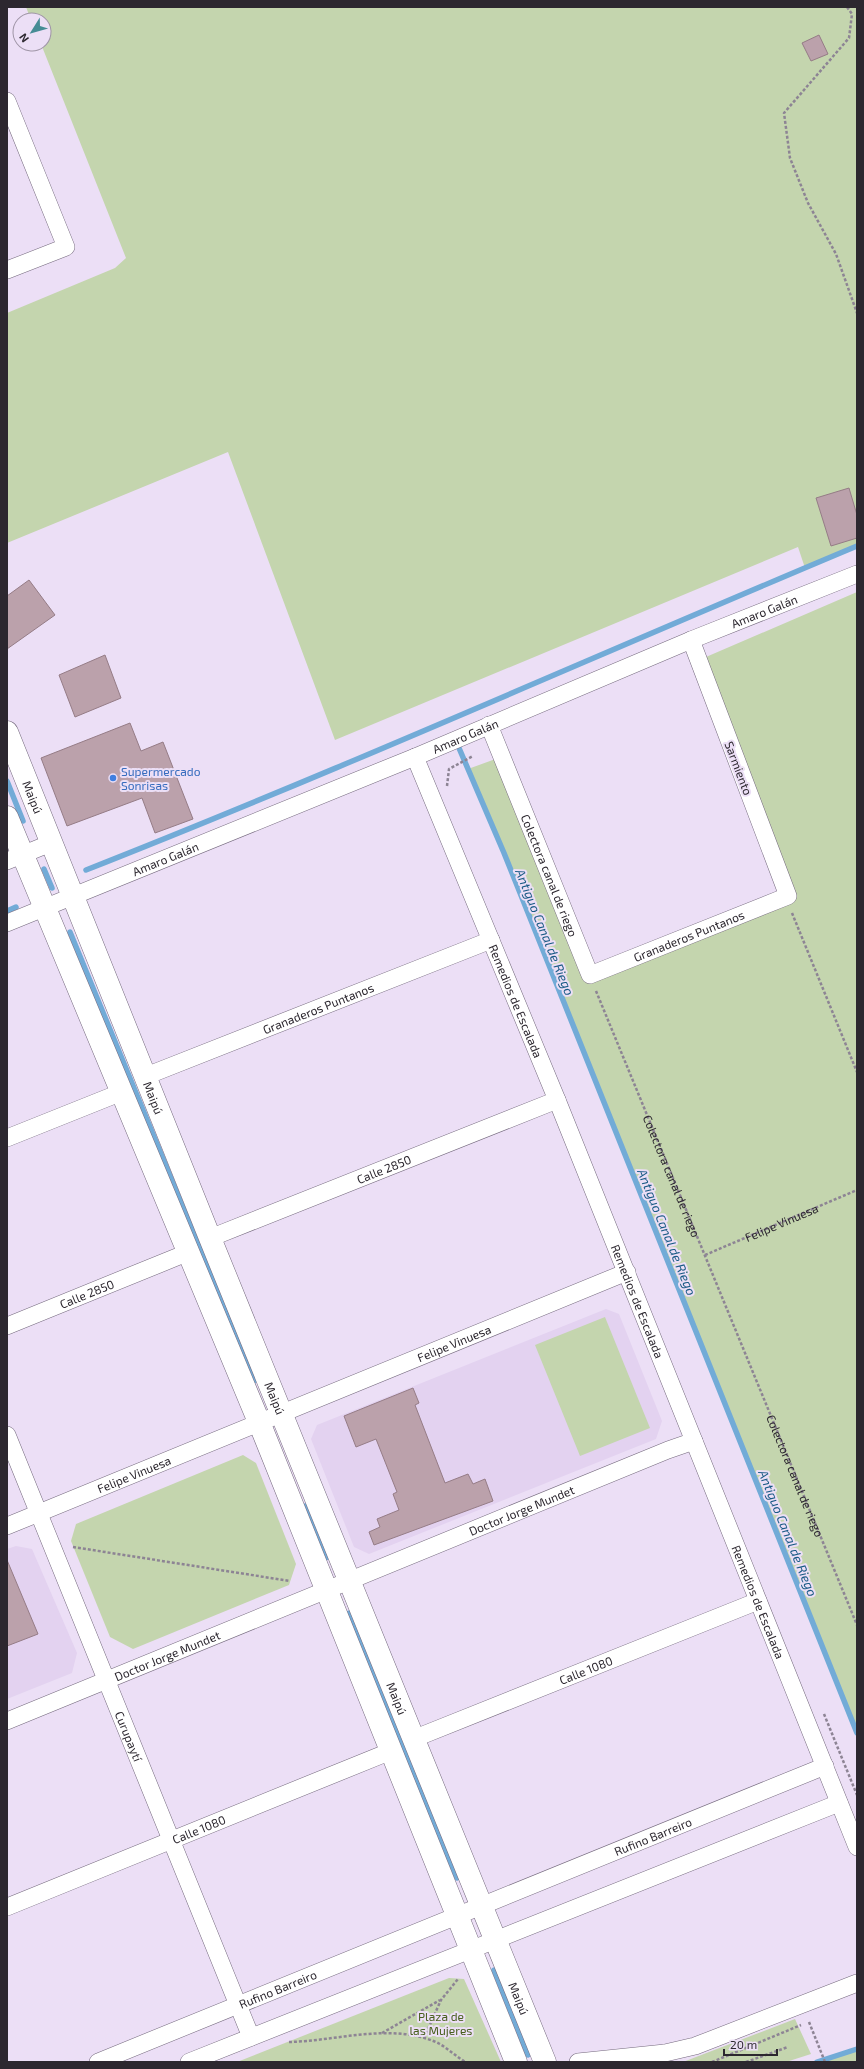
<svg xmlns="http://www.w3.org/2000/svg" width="864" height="2069" font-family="'Exo 2',sans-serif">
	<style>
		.built { fill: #e3d2f0 }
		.green { fill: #c4d5ae }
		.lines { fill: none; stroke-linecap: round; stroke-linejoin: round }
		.stream { stroke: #72abd7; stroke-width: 5.5 }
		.building { fill: #bba1ab; stroke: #957c86 }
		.minor-casing { stroke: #756a7e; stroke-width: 18 }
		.tertiary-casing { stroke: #756a7e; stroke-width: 23 }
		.path { stroke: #8d8494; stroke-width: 2.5; stroke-dasharray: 3 2; stroke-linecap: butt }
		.minor { stroke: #fff; stroke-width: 17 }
		.tertiary { stroke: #fff; stroke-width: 22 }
		.shop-dot { fill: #3f7fe0; stroke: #ecdff6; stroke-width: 1.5 }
		.labels { text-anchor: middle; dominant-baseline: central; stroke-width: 4; stroke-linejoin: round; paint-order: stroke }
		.street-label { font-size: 12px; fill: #2c272f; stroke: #ecdff6 }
		.shop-label { font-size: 12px; fill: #366cbe; stroke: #ecdff6; text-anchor: start }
		.park-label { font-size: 12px; fill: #485f1e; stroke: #ecdff6 }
		.water-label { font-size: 13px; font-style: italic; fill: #195a85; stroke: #ecdff6 }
	</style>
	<rect width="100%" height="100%" fill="#ecdff6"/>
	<!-- built -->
	<g class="built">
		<path d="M606,1309l13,5 43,107 -6,18 -287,115 -15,-7 -43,-108 6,-14z"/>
		<path d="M16,1546l16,3 45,104 -5,20 -65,26v-150z"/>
	</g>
	<!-- green -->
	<g class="green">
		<path d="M26,7h831v539l-52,22 -7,-21 -463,193 -107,-288 -221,91v-230l108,-45 11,-10 -85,-214h3v-24h-13z"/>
		<path d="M857,592v1137l-139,-348 -250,-612 33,-12 89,218 197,-79 -88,-236z"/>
		<path d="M605,1317l45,111 -70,28 -45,-111z"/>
		<path d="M243,1455l13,8 40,101 -7,21 -156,64 -23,-12 -39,-96 5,-17z"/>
		<path d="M449,1978l15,1 37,83h-264z"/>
		<path d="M795,2019l16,35 -25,8h-103z"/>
		<path d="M857,2049v13h-40z"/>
	</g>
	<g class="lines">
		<!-- stream -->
		<g class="stream">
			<path d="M456,741l48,112 353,880"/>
			<path d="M7,781l16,40"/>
			<path d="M44,869l8,19"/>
			<path d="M86,870c259,-102 513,-216 771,-324"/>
			<path d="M7,911l9,-4"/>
			<path d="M70,932l184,449"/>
			<path d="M305,1506l21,52"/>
			<path d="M349,1613l108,265"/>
			<path d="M494,1970l34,85"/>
			<path d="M817,2062l40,-13"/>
		</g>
	</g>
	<!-- building -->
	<g class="building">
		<path d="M819,35l9,19 -17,7 -9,-18z"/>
		<path d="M849,488l8,27v23l-26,8 -15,-48z"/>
		<path d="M29,580l26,35 -48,34v-53z"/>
		<path d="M105,655l16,43 -46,19 -16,-42z"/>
		<path d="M130,723l11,28 22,-9 30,77 -38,14 -13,-35 -75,28 -26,-68z"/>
		<path d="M413,1388l6,15 -4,2 30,78 23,-9 5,10 12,-5 8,22 -119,44 -5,-13 11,-5 -3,-8 22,-9 -6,-16 4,-2 -21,-53 -20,8 -12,-31z"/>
		<path d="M7,1560l31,74 -31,12z"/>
	</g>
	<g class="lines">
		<!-- minor casing -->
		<g class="minor-casing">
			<g id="minor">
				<path d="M7,101l59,146 -59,23"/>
				<path id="s3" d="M489,725l101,250 198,-79 -97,-256"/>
				<path id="s4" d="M415,757l142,343 300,747"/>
				<path d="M7,861l44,-18"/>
				<path id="s5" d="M7,923l408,-166 276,-117 166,-66"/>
				<path id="s6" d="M146,1076l345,-136"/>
				<path d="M7,1138l115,-46"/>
				<path id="s7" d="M210,1238l347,-138"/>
				<path id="s8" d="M7,1326l182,-74"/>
				<path id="s9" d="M7,1435l244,602"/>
				<path id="s10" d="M7,1526l620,-254"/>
				<path id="s11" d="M7,1721l661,-271 26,-9"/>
				<path id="s12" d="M413,1739l345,-138"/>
				<path id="s13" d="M7,1907l384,-156"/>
				<path id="s14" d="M98,2062l727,-296"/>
				<path d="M189,2062l650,-259"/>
				<path d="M578,2062l87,-9 30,-7 162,-63"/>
			</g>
		</g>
		<!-- tertiary casing -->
		<g class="tertiary-casing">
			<g id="tertiary">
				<path id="s15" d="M7,732l203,506 335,824"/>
				<path d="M7,817l252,605 257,640"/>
			</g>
		</g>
		<!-- path -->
		<g class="path">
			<path d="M847,7l5,7 -3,24 -65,75 6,45 18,45 28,51 21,59"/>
			<path d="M447,786l2,-17 24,-13"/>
			<path d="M792,913l65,159"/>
			<path id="s1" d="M596,991l261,634"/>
			<path id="s2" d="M705,1255l152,-65"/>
			<path d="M73,1547l217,34"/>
			<path d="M824,1714l33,81"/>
			<path d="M809,2022l16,40"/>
			<path d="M382,2033l58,-33"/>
			<path d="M424,2038l17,-38 17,-21"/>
			<path d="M289,2042c48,-1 103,-20 149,1 9,5 18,13 27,19"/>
			<path d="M712,2062l89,-37"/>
			<path d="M746,2062l42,-15"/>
		</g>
		<!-- minor -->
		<use href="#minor" class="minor"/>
		<!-- tertiary -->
		<use href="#tertiary" class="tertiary"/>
	</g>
	<!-- markers -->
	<circle class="shop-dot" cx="113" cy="778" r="4"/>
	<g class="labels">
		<!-- street labels -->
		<g class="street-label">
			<text stroke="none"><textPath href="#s5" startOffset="819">Amaro Galán</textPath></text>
			<text stroke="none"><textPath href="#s5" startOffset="495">Amaro Galán</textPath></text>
			<text transform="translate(739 768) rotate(69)">Sarmiento</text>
			<text stroke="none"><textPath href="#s15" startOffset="70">Maipú</textPath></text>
			<text stroke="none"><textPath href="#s5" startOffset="171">Amaro Galán</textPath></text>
			<text stroke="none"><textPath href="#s3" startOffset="162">Colectora canal de riego</textPath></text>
			<text stroke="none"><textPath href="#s3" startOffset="376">Granaderos Puntanos</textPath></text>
			<text stroke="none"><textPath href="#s4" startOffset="264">Remedios de Escalada</textPath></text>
			<text stroke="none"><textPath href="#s6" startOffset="185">Granaderos Puntanos</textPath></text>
			<text stroke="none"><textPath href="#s15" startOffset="394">Maipú</textPath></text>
			<text stroke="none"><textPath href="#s7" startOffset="187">Calle 2850</textPath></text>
			<text stroke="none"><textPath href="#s1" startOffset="200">Colectora canal de riego</textPath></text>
			<text stroke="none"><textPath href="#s2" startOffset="83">Felipe Vinuesa</textPath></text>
			<text stroke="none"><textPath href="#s8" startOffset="86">Calle 2850</textPath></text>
			<text stroke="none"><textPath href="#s4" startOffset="588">Remedios de Escalada</textPath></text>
			<text stroke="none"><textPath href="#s10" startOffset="483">Felipe Vinuesa</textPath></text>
			<text stroke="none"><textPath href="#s15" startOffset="718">Maipú</textPath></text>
			<text stroke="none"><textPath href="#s10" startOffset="137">Felipe Vinuesa</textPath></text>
			<text stroke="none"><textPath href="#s1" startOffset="524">Colectora canal de riego</textPath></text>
			<text stroke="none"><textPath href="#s11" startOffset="556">Doctor Jorge Mundet</textPath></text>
			<text stroke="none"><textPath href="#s4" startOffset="912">Remedios de Escalada</textPath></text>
			<text stroke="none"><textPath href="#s11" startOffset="173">Doctor Jorge Mundet</textPath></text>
			<text stroke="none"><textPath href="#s12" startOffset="186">Calle 1080</textPath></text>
			<text stroke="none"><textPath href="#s15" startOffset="1042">Maipú</textPath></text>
			<text stroke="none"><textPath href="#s9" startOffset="325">Curupaytí</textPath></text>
			<text stroke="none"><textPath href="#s13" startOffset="207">Calle 1080</textPath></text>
			<text stroke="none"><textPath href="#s14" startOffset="599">Rufino Barreiro</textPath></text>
			<text stroke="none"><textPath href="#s14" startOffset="194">Rufino Barreiro</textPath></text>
			<text stroke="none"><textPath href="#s15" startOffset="1366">Maipú</textPath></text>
		</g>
		<!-- shop labels -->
		<g class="shop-label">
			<text x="121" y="771">Supermercado<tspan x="121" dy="14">Sonrisas</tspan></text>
		</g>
		<!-- park labels -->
		<g class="park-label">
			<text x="441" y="2016">Plaza de<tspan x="441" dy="14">las Mujeres</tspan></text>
		</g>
		<!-- water labels -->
		<g class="water-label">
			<text transform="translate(545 932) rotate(68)">Antiguo Canal de Riego</text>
			<text transform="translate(667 1232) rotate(68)">Antiguo Canal de Riego</text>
			<text transform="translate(788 1533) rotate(68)">Antiguo Canal de Riego</text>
		</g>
	</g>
	<!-- border -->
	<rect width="864" height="2069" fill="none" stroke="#2c272f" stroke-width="16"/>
	<!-- north arrow -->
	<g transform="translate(32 32) rotate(233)"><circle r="19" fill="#ecdff6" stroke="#9f95a6"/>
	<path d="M0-3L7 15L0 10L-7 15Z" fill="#468c95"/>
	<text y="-6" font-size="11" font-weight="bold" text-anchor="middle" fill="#2c272f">N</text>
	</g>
	<!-- scale -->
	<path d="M724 2049v6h53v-6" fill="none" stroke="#2c272f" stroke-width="2"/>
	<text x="730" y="2049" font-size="12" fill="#2c272f" stroke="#ecdff6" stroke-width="3" paint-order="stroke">20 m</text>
</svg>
